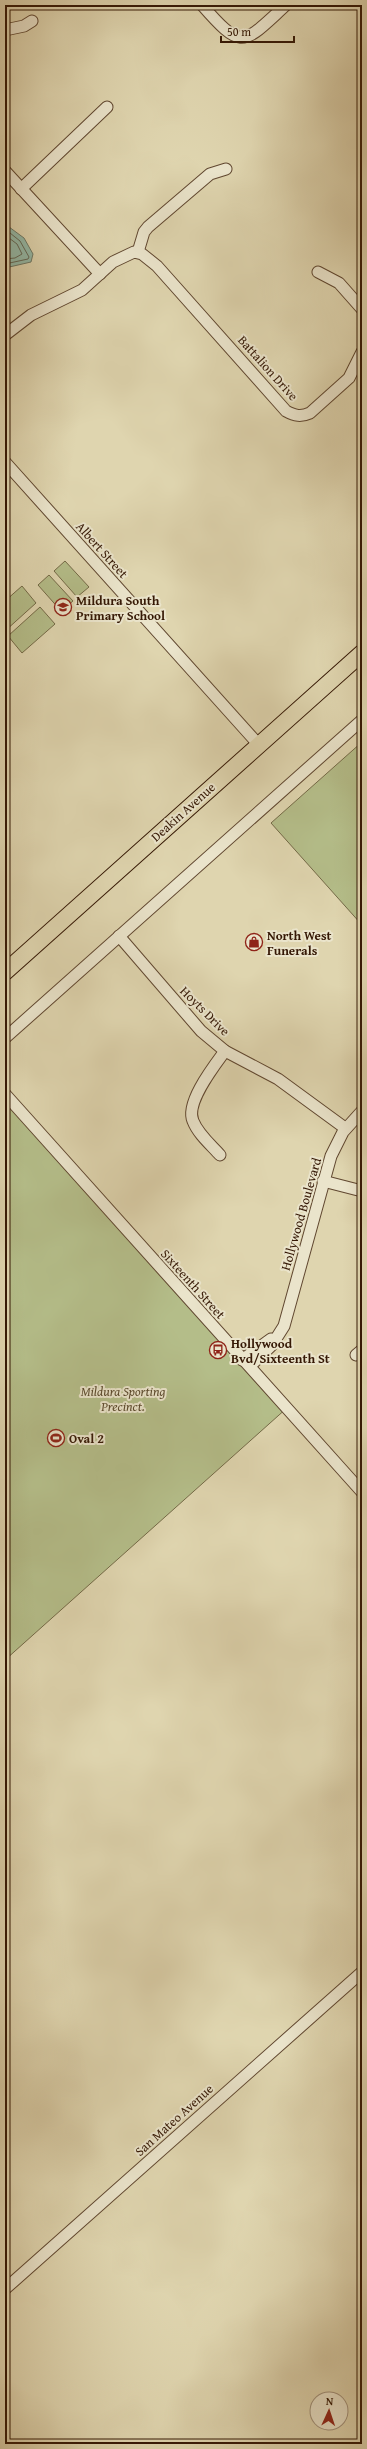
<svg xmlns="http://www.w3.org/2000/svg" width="367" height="2449" font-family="'Gentium Book Plus',serif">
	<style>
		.green { fill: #b4bd89; stroke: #746a47 }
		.water { fill: #94b9a7; stroke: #6e7966 }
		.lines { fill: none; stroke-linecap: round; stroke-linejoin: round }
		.shore { stroke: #646856; stroke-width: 1 }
		.minor-casing { stroke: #604730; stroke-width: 13 }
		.highway-casing { stroke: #351805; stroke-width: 18 }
		.minor { stroke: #eae4cb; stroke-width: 11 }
		.highway { stroke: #dfd5af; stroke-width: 16 }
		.labels { text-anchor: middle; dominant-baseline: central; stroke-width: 4; stroke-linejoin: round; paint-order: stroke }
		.street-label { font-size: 13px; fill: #351805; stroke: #eae4cb }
		.poi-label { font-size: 13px; font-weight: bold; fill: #351805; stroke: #eae4cb; text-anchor: start }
		.park-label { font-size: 13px; font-style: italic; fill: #5b4a2d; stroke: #eae4cb }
	</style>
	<rect width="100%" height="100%" fill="#dfd5af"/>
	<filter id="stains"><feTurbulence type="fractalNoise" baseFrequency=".005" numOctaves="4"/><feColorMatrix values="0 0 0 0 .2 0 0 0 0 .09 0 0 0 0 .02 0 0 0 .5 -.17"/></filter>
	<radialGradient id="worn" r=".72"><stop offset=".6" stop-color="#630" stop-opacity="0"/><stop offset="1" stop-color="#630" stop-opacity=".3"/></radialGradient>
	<!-- green -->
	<g class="green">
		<path d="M65,561l24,26 -12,10 -23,-26z"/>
		<path d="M49,575l24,26 -12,10 -23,-26z"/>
		<path d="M22,586l14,17 -31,28v-30z"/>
		<path d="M40,607l15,17 -33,29 -14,-17z"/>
		<path d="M362,742v183l-91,-102z"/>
		<path d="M5,1094l283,313 -283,253z"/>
	</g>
	<!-- water -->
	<path class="water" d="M5,224l19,14 9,16 -2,8 -26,6z"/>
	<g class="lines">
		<!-- shore -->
		<g class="shore">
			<path d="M5,229l15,12 9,16 -1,2 -23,5"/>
			<path d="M5,235l12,9 5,10 -7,4 -10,1"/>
		</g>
		<!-- minor casing -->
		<g class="minor-casing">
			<g id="minor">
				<path d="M202,5c41,47 41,39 84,0"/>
				<path d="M5,30l19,-4 8,-5"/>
				<path d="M5,171l95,103"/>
				<path d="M21,189l86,-82"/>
				<path d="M138,252l6,-20 4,-5 62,-53 16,-5"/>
				<path d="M318,272l21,11 23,26"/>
				<path d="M5,335l26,-20 51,-25 31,-28 21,-10 8,2 15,12 129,145c9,5 15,6 24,2l39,-35 13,-26"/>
				<path d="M5,462l254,283"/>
				<path d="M119,936l82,95 24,20 53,28 67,49"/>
				<path d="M5,1038l357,-318"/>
				<path d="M5,1094l357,398"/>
				<path d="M220,1155c-9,-10 -22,-21 -27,-34 -8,-18 21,-55 32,-70"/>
				<path d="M323,1181l39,10"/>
				<path d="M356,1355l6,-5"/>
				<path d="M242,1360l29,-21"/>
				<path d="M250,1366l22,-21 12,-19 47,-170 12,-24 19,-21"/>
				<path d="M5,2289l357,-317"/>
			</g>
		</g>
		<!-- highway casing -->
		<g class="highway-casing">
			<path id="highway" d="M5,972l357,-319"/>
		</g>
		<!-- minor -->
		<use href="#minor" class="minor"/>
		<!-- highway -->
		<use href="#highway" class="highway"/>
	</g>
	<!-- icons -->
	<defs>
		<g id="school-ring" transform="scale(0.9)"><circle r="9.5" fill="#eae4cb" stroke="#8f2418" stroke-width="1.5"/><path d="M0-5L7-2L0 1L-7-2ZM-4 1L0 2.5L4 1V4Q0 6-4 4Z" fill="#8f2418"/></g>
		<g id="shop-ring" transform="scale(0.9)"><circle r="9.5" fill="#eae4cb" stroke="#8f2418" stroke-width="1.5"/><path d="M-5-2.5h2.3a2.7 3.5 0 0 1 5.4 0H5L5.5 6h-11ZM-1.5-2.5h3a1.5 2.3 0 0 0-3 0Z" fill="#8f2418"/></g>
		<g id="bus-ring" transform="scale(0.9)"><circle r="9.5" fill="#eae4cb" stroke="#8f2418" stroke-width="1.5"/><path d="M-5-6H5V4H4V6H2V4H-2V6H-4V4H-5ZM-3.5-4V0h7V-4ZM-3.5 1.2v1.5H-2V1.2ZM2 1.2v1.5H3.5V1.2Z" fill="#8f2418"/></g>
		<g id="stadium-ring" transform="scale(0.9)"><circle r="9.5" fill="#eae4cb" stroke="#8f2418" stroke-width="1.5"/><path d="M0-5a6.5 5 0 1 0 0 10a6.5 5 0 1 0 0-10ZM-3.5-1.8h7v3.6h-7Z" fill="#8f2418"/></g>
	</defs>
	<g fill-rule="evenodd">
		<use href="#school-ring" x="63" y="607"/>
		<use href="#shop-ring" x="254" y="942"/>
		<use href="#bus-ring" x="218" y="1350"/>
		<use href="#stadium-ring" x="56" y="1438"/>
	</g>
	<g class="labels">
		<!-- street labels -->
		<g class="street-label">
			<text transform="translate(268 368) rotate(48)">Battalion Drive</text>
			<text transform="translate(102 550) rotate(48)">Albert Street</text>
			<text transform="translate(183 812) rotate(-42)">Deakin Avenue</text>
			<text transform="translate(205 1011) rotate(45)">Hoyts Drive</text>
			<text transform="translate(301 1214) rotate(-74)">Hollywood Boulevard</text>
			<text transform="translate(193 1284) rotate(48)">Sixteenth Street</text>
			<text transform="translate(174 2120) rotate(-42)">San Mateo Avenue</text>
		</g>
		<!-- poi labels -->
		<g class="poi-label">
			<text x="76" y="600">Mildura South<tspan x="76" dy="15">Primary School</tspan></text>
			<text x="267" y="935">North West<tspan x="267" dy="15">Funerals</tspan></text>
			<text x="231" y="1343">Hollywood<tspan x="231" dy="15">Bvd/Sixteenth St</tspan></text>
			<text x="69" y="1438">Oval 2</text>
		</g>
		<!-- park labels -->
		<g class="park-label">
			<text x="123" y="1391">Mildura Sporting<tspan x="123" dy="15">Precinct.</tspan></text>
		</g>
	</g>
	<!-- margin -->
	<rect width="367" height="2449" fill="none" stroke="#dfd5af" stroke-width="20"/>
	<rect x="6" y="6" width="355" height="2437" fill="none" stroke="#351805" stroke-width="2"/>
	<rect x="10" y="10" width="347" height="2429" fill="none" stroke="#351805"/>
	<!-- north arrow -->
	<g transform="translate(329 2411) rotate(3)"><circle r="19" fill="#eae4cb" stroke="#a2927c"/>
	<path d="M0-3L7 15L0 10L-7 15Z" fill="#8f2418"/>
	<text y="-6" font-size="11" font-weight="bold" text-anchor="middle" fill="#351805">N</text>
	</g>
	<!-- scale -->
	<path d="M221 36v6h73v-6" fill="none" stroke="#351805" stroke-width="2"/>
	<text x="227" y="36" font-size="12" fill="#351805" stroke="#eae4cb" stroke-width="3" paint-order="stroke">50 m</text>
	<rect width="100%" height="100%" filter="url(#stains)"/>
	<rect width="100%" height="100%" fill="url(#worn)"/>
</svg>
